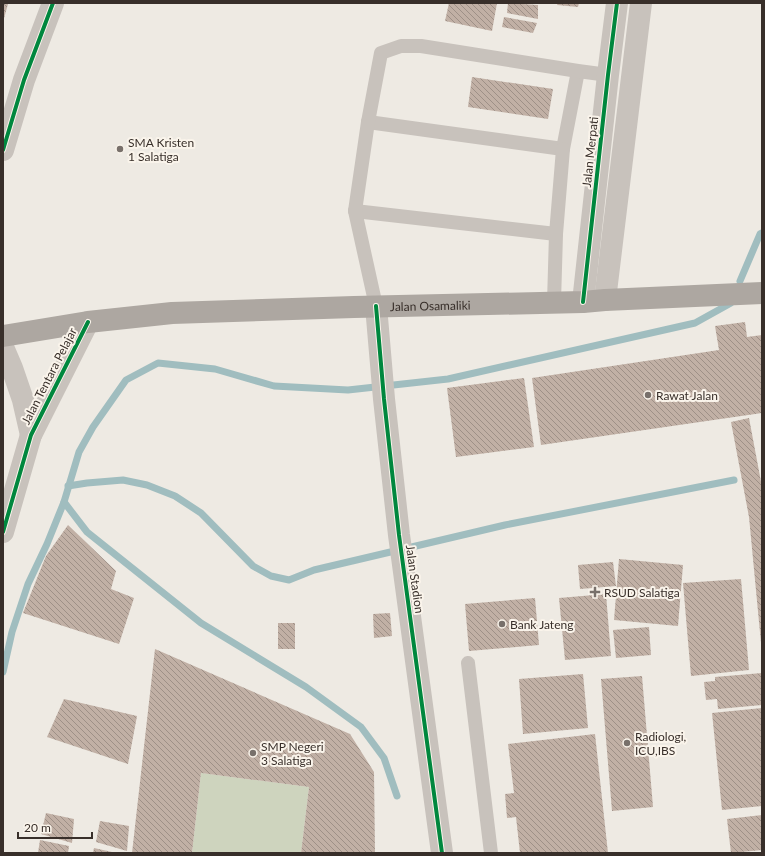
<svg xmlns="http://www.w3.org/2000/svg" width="765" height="856" font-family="Lato,sans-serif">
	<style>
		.pitch { fill: #ced4be }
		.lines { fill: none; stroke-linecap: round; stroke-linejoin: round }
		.stream { stroke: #a0bdbf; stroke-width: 7 }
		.building { fill: url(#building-back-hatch) }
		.service { stroke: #c8c2bc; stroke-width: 14 }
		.minor { stroke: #c8c2bc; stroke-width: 22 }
		.tertiary { stroke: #c8c2bc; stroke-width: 22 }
		.primary { stroke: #ada7a1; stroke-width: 22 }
		.cycleway-casing { stroke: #faf4eb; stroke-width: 6 }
		.cycleway { stroke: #00873e; stroke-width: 4 }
		.poi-dot { fill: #78706b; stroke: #faf4eb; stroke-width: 1.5 }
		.labels { text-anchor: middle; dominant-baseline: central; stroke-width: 4; stroke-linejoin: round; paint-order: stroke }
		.poi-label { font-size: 12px; fill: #382f2a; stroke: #faf4eb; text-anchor: start }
		.street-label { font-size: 12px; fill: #382f2a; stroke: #faf4eb }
	</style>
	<defs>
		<pattern id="building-back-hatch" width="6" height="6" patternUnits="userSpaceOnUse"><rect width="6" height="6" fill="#c1b0a5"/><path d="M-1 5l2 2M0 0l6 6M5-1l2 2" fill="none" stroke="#9e9087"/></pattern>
	</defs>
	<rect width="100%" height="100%" fill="#eeeae3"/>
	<!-- pitch -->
	<path class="pitch" d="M201,773l108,14 -8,66h-109z"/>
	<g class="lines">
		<!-- stream -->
		<g class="stream">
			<path d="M740,281l20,-47 2,-1"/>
			<path d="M68,486l19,-3 36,-3 24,5 28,11 26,17 52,53 18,10 18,4 25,-10 191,-45 229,-45"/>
			<path d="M3,672l9,-40 16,-48 19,-40 17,-42"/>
			<path d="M397,796l-13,-38 -23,-31 -55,-40 -105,-64 -114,-91 -23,-30 15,-50 14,-25 33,-47 32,-17 57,6 59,17 74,4 100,-11 247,-56 36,-20"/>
		</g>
	</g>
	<!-- building -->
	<g class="building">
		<path d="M3,3l5,1 -5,18z"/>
		<path d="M449,3h48l-5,28 -47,-10z"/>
		<path d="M508,3l30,2v14l-31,-6z"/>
		<path d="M558,3h21l-1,4 -21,-2z"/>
		<path d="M504,17l33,6 -4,10 -31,-6z"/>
		<path d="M472,77l81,12 -5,30 -80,-12z"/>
		<path d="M745,322l2,15 15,-2v78l-221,32 -9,-67 187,-28 -4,-24z"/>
		<path d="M524,378l10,69 -78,10 -9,-69z"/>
		<path d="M749,418l13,69v156h-1l-12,-126 -18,-95z"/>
		<path d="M68,525l48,46 -5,18 23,9 -15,46 -96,-31 23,-57z"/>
		<path d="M619,559l64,6 -5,61 -64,-6z"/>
		<path d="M613,562l3,24 -36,3 -2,-24z"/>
		<path d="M741,579l8,91 -58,6 -8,-93z"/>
		<path d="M606,594l5,62 -46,4 -6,-62z"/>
		<path d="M535,598l4,47 -70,6 -4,-47z"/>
		<path d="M390,613l2,23 -18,2 -1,-24z"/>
		<rect x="278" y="623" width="17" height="26"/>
		<path d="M649,627l2,28 -35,3 -3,-28z"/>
		<path d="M155,649l195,85 24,38 1,81h-74l8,-66 -108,-14 -9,80h-60z"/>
		<path d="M762,673v32l-44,4 -1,-10 -11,1 -2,-18 11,-1v-4z"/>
		<path d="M583,674l5,54 -65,6 -4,-55z"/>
		<path d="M642,676l11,131 -41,4 -11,-132z"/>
		<path d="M64,699l73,17 -9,48 -81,-27z"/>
		<path d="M762,708v98l-40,4 -10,-97z"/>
		<path d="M595,734l13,119h-88l-4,-36 -9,1 -2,-24 9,-1 -6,-49z"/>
		<path d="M46,813l28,6 -2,24 -31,-9z"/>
		<path d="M762,815v35l-31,3 -4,-34z"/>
		<path d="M100,821l29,5 -2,25 -31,-9z"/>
		<path d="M40,840l29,6 -1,7h-30z"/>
		<path d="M94,848l18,4v1h-19z"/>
	</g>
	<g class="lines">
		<!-- service -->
		<g class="service">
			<path d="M368,122l195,27 15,-78"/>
			<path d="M355,211l201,23"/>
			<path d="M554,302l2,-68 7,-85"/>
			<path d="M376,306l-21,-95 13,-89 13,-69 20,-7h20l157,25 30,4"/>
			<path d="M468,663l23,190"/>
		</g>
		<!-- minor -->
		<g class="minor">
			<path d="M3,150l21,-70 29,-77"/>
			<path d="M605,300l36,-297"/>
			<path d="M583,302l25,-227 9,-72"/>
			<path d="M376,306l8,93 15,136 43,318"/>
		</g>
		<!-- tertiary -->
		<g class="tertiary">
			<path d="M3,347l9,21 11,32 8,35"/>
			<path d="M3,532l28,-97 57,-113"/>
		</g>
		<!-- primary -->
		<path class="primary" id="s1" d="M3,336l85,-14 84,-9 182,-6 229,-5 22,-2 157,-7"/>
		<!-- cycleway casing -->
		<g class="cycleway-casing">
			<g id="cycleway">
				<path d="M3,150l21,-70 29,-77"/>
				<path d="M583,302l25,-227 9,-72"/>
				<path d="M376,306l8,93 15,136 43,318"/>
				<path d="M3,532l28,-97 57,-113"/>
			</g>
		</g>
		<!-- cycleway -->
		<use href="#cycleway" class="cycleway"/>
	</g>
	<!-- markers -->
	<g class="poi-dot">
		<circle cx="120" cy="149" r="4"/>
		<circle cx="648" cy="395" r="4"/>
		<path d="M593 586h4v4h4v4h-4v4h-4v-4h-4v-4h4z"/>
		<circle cx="502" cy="624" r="4"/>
		<circle cx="627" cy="743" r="4"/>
		<circle cx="253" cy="753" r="4"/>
	</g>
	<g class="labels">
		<!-- poi labels -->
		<g class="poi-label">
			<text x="128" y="142">SMA Kristen<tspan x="128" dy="14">1 Salatiga</tspan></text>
			<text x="656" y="395">Rawat Jalan</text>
			<text x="604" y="592">RSUD Salatiga</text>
			<text x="510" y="624">Bank Jateng</text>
			<text x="635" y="736">Radiologi,<tspan x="635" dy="14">ICU,IBS</tspan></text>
			<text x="261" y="746">SMP Negeri<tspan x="261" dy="14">3 Salatiga</tspan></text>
		</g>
		<!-- street labels -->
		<g class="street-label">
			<text transform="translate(590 152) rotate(-84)">Jalan Merpati</text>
			<text stroke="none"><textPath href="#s1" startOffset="429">Jalan Osamaliki</textPath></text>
			<text transform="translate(49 376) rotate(-63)">Jalan Tentara Pelajar</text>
			<text transform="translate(415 579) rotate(82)">Jalan Stadion</text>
		</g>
	</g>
	<!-- border -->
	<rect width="765" height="856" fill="none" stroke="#382f2a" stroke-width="8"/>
	<!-- scale -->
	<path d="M18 832v6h74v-6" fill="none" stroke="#382f2a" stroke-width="2"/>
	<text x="24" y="832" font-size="12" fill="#382f2a" stroke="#faf4eb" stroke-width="3" paint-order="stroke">20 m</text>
</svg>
